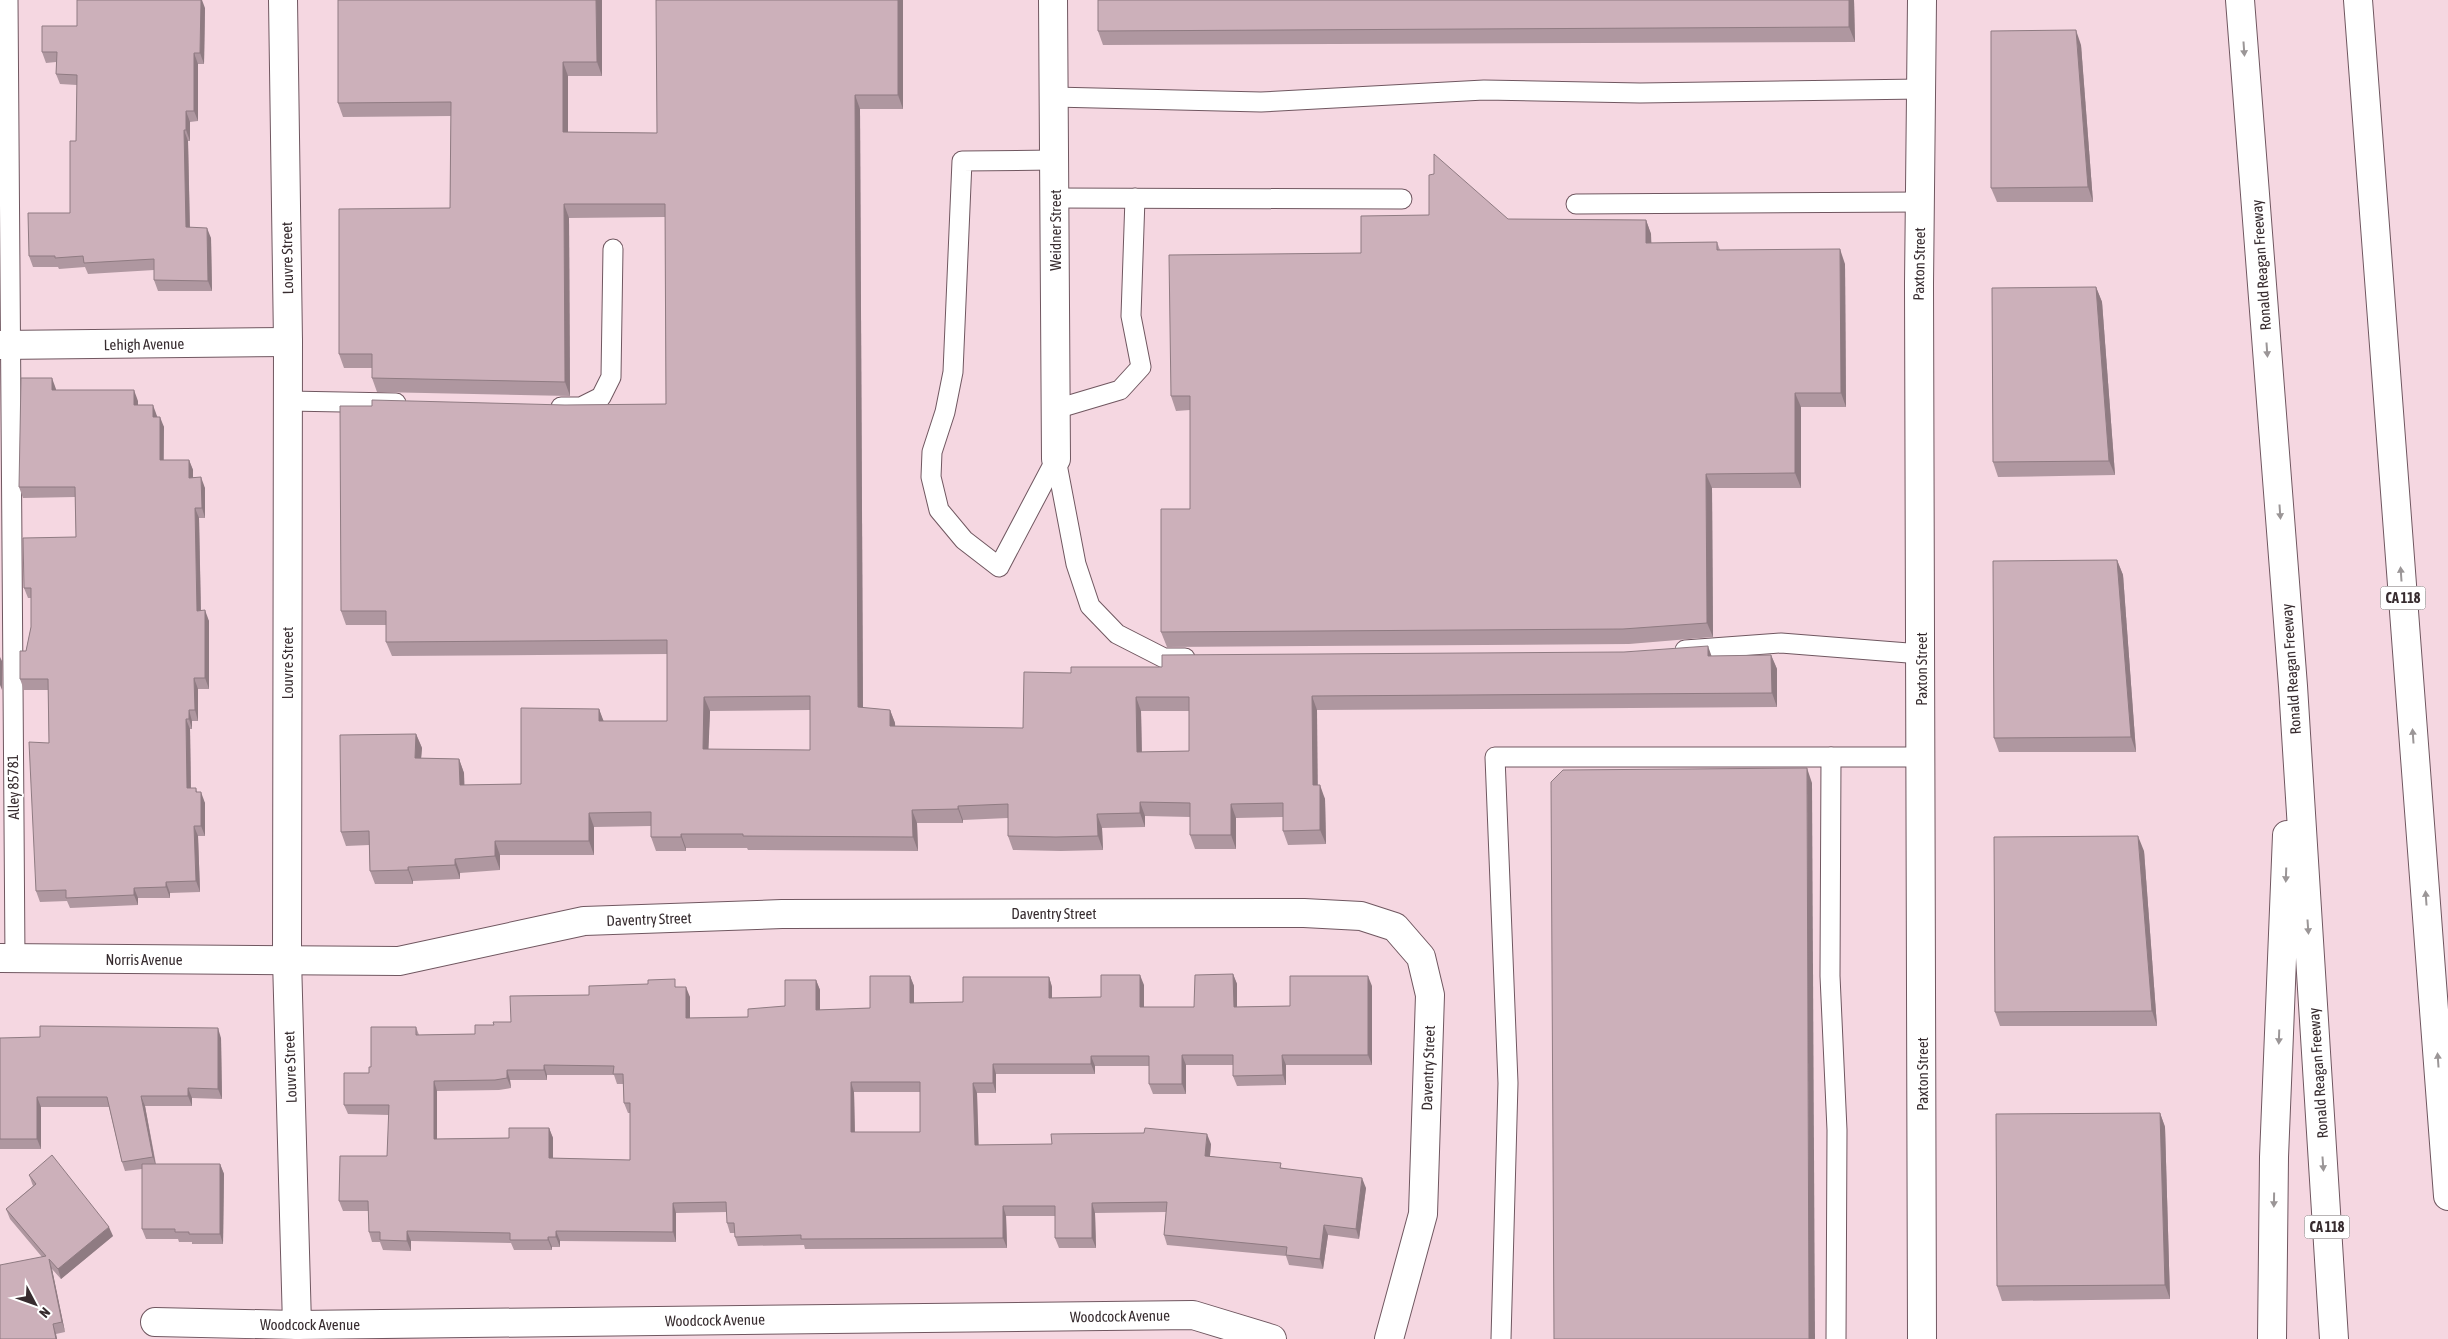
<svg xmlns="http://www.w3.org/2000/svg" width="2448" height="1339" font-family="'Asap Condensed',sans-serif">
	<style>
		.lines { fill: none; stroke-linecap: round; stroke-linejoin: round }
		.service-casing { stroke: #705760; stroke-width: 21 }
		.minor-casing { stroke: #705760; stroke-width: 30 }
		.tertiary-casing { stroke: #705760; stroke-width: 30 }
		.motorway-casing { stroke: #705760; stroke-width: 30 }
		.service { stroke: #fff; stroke-width: 19 }
		.minor { stroke: #fff; stroke-width: 28 }
		.tertiary { stroke: #fff; stroke-width: 28 }
		.motorway { stroke: #fff; stroke-width: 28 }
		.wall { fill: #af97a0; fill-rule: evenodd }
		.shaded-wall { fill: #8f7b82 }
		.building { fill: #ccb0ba; stroke: #8f7b82; fill-rule: evenodd }
		.oneway { fill: #9b9697 }
		.labels { text-anchor: middle; dominant-baseline: central; stroke-width: 4; stroke-linejoin: round; paint-order: stroke }
		.shield { fill: #fff; stroke: #736b6d; stroke-width: 1 }
		.shield-label { font-size: 14px; font-weight: bold; fill: #372c2f }
		.street-label { font-size: 15px; fill: #372c2f; stroke: #fff }
	</style>
	<rect width="100%" height="100%" fill="#f5d7e1"/>
	<g class="lines">
		<!-- service casing -->
		<g class="service-casing">
			<g id="service">
				<path d="M8,0l7,958"/>
				<path d="M1054,97l207,5 223,-12 156,3 281,-4"/>
				<path d="M1054,160l-92,1 -9,211 -8,40 -13,40 -1,25 8,33 25,30 35,27 57,-108"/>
				<path d="M1054,198l348,1"/>
				<path d="M1576,204l344,-2"/>
				<path d="M288,401l108,2"/>
				<path d="M561,407h20l20,-10 10,-20 2,-128"/>
				<path d="M1056,409l64,-19 21,-23 -10,-51 4,-118"/>
				<path d="M1056,459l20,105 14,42 27,28 47,24h21"/>
				<path d="M1685,650l96,-7 140,11"/>
				<path d="M1831,757l-1,219 7,154 -1,209"/>
				<path d="M1501,1339l7,-256 -13,-326h426"/>
			</g>
		</g>
		<!-- minor casing -->
		<g class="minor-casing">
			<g id="minor">
				<path d="M283,0l5,342 -1,617 10,366"/>
				<path d="M1053,0l3,459"/>
				<path d="M0,345l288,-3"/>
				<path d="M0,958l399,3 185,-40 198,-7 522,-1 57,3 34,11 26,30 9,38 -7,219 -34,125"/>
				<path d="M155,1322l142,3 896,-10 79,24"/>
			</g>
		</g>
		<!-- tertiary casing -->
		<g class="tertiary-casing">
			<path id="tertiary" d="M1922,0l-3,284 3,1055"/>
		</g>
		<!-- motorway casing -->
		<g class="motorway-casing">
			<g id="motorway">
				<path d="M2240,0l53,686 41,653"/>
				<path d="M2358,0l90,1196"/>
				<path d="M2272,1339l2,-182 13,-322"/>
			</g>
		</g>
		<!-- service -->
		<use href="#service" class="service"/>
		<!-- minor -->
		<use href="#minor" class="minor"/>
		<!-- tertiary -->
		<use href="#tertiary" class="tertiary"/>
		<!-- motorway -->
		<use href="#motorway" class="motorway"/>
	</g>
	<!-- wall -->
	<g class="wall">
		<path d="M602,0v76h-34v56l89,1 246,-133v109h-43l3,599 27,2 5,13v3l128,2 48,-55 91,-6 549,-11 60,-1 6,14v38l-460,3v75l8,14 1,45 -38,1 -5,-14v-14l-47,1v31h-41l-5,-14v-18l-45,-1v11l-43,1 1,22 -42,1 -48,-1 -5,-14v-18l-45,2v3h-46l1,28 -170,-1 -1,-2h-61v3h-30l-5,-14v-11l-57,1v28h-94v15l-40,3v6l-47,2v3h-38l-5,-13 -1,-26 -23,1 -5,-14 75,-98 6,14 -1,10 38,1 5,14v12l57,-1 78,-75 4,12h64v-67l-275,2 -6,-14v-17h-40l-5,-14 224,-206 101,-1 -1,-187 -96,1 1,178 -193,-4 -5,-14v-10h-28l-5,-14 111,-146 1,-92 -108,1 -5,-14zM810,710v40l-102,-1 2,-38zM1141,711h48v40l-47,1z"/>
		<path d="M1854,0l1,42 -752,3 -5,-14z"/>
		<path d="M205,8l-1,56h-6v57l-8,1v19h-2l2,86 21,11 1,53h-54l-4,-11v-10l-66,4 -3,-7 -26,2 -1,-2h-25l-4,-11 41,-43 6,-72 1,-56 -17,-1 -4,-10v-12l-10,1 -4,-11 35,-26z"/>
		<path d="M2081,45l12,157h-96l-6,-14z"/>
		<path d="M1508,219l138,1 5,14v9l66,-1 3,8 125,14 1,143h-45v81h-89l1,149 -84,7 -462,3 -6,-15 29,-123v-99l-14,1 -5,-15 190,-143z"/>
		<path d="M2096,287l6,15 13,173 -117,2 -5,-15z"/>
		<path d="M56,389v1l82,11v4l19,11 7,11v33h25l4,10v8l12,10v30h-6l2,92 8,11v68h-11v32h-6v8h-2l1,59h5l1,4 8,11v33h-7l2,56 -30,1v5h-32v7l-68,3 -3,-7 -27,1 -4,-11 13,-148 -1,-53h-24l-4,-11 11,-52v-29h-3l-4,-10 52,-51 -1,-40 -52,1 -4,-11z"/>
		<path d="M2117,560l6,15 13,177h-137l-5,-14z"/>
		<path d="M2144,851l13,175h-157l-5,-14z"/>
		<path d="M1233,974l4,10v23l53,-1 82,-20v79h-86v20l-49,1 -4,-10v-11h-47v29h-33l-4,-10v-18h-54v8h-99v19h-19l1,52 233,-1 -1,12 73,12 83,20 -7,51 -31,-4 -5,34 -34,-4 -3,-9 -119,-11 -3,-10 2,-23 -71,1 1,35h-37l-4,-10v-22h-49l1,32 -202,1 -1,-4 -66,1 -3,-9v-4h-5l-3,-10v-11l-51,1v29l-116,-1v6h-8v3h-38l-3,-7 -100,-2v10l-28,-1 -3,-8h-8l-3,-10v-21h-26l-4,-10 48,-45 2,-41 -41,-1 -4,-9 25,-32 2,-6 45,-40 3,8 56,-1 19,-9 17,-3 78,-27 89,-8 12,10v21l58,-1 37,-11 31,-26 4,10v20l50,-2 40,-32 4,10v17l49,-1 86,-25 3,10v11l49,-1 43,-12v22h50zM547,1075h67l3,9h6l1,19 4,10h2v47l-77,-2v-20l-4,-10 -40,10 -72,1v-48l62,-1 12,-2 -1,-8h37zM854,1092h66v40h-65z"/>
		<path d="M0,1038h221l1,61 -30,-1v8h-47l11,58h64l4,10 -1,70h-31v-2h-13l-1,-3h-32l-4,-10v-60l-17,2 -3,-9 -13,-55h-68v42h-41z"/>
		<path d="M2160,1113l5,14 5,172 -168,2 -5,-15z"/>
		<path d="M29,1175l84,61 -52,43 -9,-10 13,63 -9,2 1,5h-57l42,-82 -32,-38 -4,-10 27,-23z"/>
	</g>
	<!-- shaded-wall -->
	<g class="shaded-wall">
		<path d="M201,0h1l3,8 -1,56 -4,-11z"/>
		<path d="M596,0h6v76l-5,-14z"/>
		<path d="M898,0h5v109l-5,-14z"/>
		<path d="M1849,0h5l1,42 -6,-15z"/>
		<path d="M2076,30l5,15 12,157 -5,-15z"/>
		<path d="M194,53l4,11v57l-4,-10z"/>
		<path d="M563,62l5,14v70l-5,-14z"/>
		<path d="M855,95l5,14 3,612 -5,-14z"/>
		<path d="M186,111l4,11v19l-4,-11z"/>
		<path d="M184,130l4,11 2,97 -4,-11z"/>
		<path d="M564,204l5,14 1,178 -5,-14z"/>
		<path d="M1646,220l5,14 1,23 -6,-14z"/>
		<path d="M207,228l4,10 1,53 -4,-10z"/>
		<path d="M1840,249l5,15 1,143 -5,-14z"/>
		<path d="M2096,287l6,15 13,173 -6,-14z"/>
		<path d="M52,378l4,11v11l-4,-10z"/>
		<path d="M134,390l4,11v15l-4,-11z"/>
		<path d="M1795,393l6,14v81l-6,-15z"/>
		<path d="M153,405l4,11 -1,11 -3,-10z"/>
		<path d="M160,417l4,10 -1,44 -3,-11z"/>
		<path d="M189,460l4,10v18l-4,-10z"/>
		<path d="M1706,474l6,14 1,149 -6,-14z"/>
		<path d="M201,477l4,11v30l-3,-10z"/>
		<path d="M195,508l4,10 2,103 -4,-10z"/>
		<path d="M2117,560l6,15 13,177 -5,-15z"/>
		<path d="M205,610l4,11v68l-4,-11z"/>
		<path d="M1708,646l5,14 -5,-4z"/>
		<path d="M1771,655l6,14v38l-5,-14z"/>
		<path d="M0,657l2,4v29l-2,-5z"/>
		<path d="M194,678l4,11v32l-3,-11z"/>
		<path d="M1312,696l5,14 1,89 -5,-14z"/>
		<path d="M704,697l6,14 -2,51 -5,-13z"/>
		<path d="M1136,697l5,14 1,55 -5,-14z"/>
		<path d="M599,709l5,13 -5,-1z"/>
		<path d="M189,710l3,11v8l-3,-10z"/>
		<path d="M890,710l5,13 1,17 -6,-14z"/>
		<path d="M186,719l4,10 1,70 -4,-11z"/>
		<path d="M416,734l6,14 -2,23 -5,-13z"/>
		<path d="M459,759l5,14 1,26 -5,-14z"/>
		<path d="M1807,768l5,15 3,556h-6z"/>
		<path d="M1320,785l5,14 1,45 -6,-14z"/>
		<path d="M201,792l4,11v33l-4,-10z"/>
		<path d="M1140,802l5,14v11l-5,-14z"/>
		<path d="M1231,804l5,14v31l-5,-14z"/>
		<path d="M958,806l5,14v3l-5,-14z"/>
		<path d="M912,810l5,13 1,28 -5,-14z"/>
		<path d="M589,813l5,14v28l-5,-14z"/>
		<path d="M1097,814l5,14 1,22 -5,-14z"/>
		<path d="M194,826l4,10 2,56 -4,-11z"/>
		<path d="M681,834l5,14v3l-5,-14z"/>
		<path d="M2138,836l6,15 13,175 -5,-15z"/>
		<path d="M495,841l5,14v15l-5,-14z"/>
		<path d="M455,859l5,14v6l-5,-14z"/>
		<path d="M408,867l5,14v3l-5,-14z"/>
		<path d="M166,882l4,11v5l-4,-11z"/>
		<path d="M134,888l4,10v7l-4,-10z"/>
		<path d="M1233,974l4,10v33l-3,-10z"/>
		<path d="M1140,975l4,10v32l-4,-10z"/>
		<path d="M910,976l4,10v27l-4,-10z"/>
		<path d="M1368,976l4,10v79l-4,-10z"/>
		<path d="M1049,977l3,10v21l-3,-10z"/>
		<path d="M816,980l4,10v30l-4,-10z"/>
		<path d="M686,987l4,10v31l-4,-10z"/>
		<path d="M218,1028l3,10 1,61 -4,-10z"/>
		<path d="M1182,1055l4,10v29l-4,-10z"/>
		<path d="M1282,1055l4,10v20l-3,-10z"/>
		<path d="M1091,1056l4,10v8l-4,-10z"/>
		<path d="M993,1064l3,10v19l-3,-10z"/>
		<path d="M544,1065l3,10v5l-3,-10z"/>
		<path d="M507,1070l3,10 1,8 -4,-10z"/>
		<path d="M434,1081l3,10v58l-3,-10z"/>
		<path d="M851,1082l3,10 1,50 -4,-10z"/>
		<path d="M973,1083l4,10 2,62 -4,-10z"/>
		<path d="M188,1088l4,10v8l-4,-10z"/>
		<path d="M141,1096l4,10 11,61 -3,-10z"/>
		<path d="M37,1097l4,10v42l-4,-10z"/>
		<path d="M2160,1113l5,14 5,172 -5,-14z"/>
		<path d="M549,1128l4,10v30l-4,-10z"/>
		<path d="M1207,1134l4,10 -2,22 -4,-10z"/>
		<path d="M220,1164l4,10 -1,70 -3,-10z"/>
		<path d="M1362,1178l4,10 -7,51 -3,-10z"/>
		<path d="M673,1203l3,10v29l-3,-10z"/>
		<path d="M1092,1203l3,10 1,35 -4,-10z"/>
		<path d="M1003,1206l3,10 1,32 -4,-10z"/>
		<path d="M1324,1225l4,10 -5,34 -3,-10z"/>
		<path d="M109,1227l4,9 -52,43 -3,-10z"/>
		<path d="M407,1231l4,10v10l-4,-10z"/>
		<path d="M556,1231l4,10v6l-4,-10z"/>
		<path d="M548,1237l4,10v3l-4,-10z"/>
		<path d="M49,1259l3,10 13,63 -3,-10z"/>
		<path d="M53,1324l3,10 1,5h-1z"/>
	</g>
	<!-- building -->
	<g class="building">
		<path d="M77,0h124l-1,53h-6v58h-8v19h-2l2,97 21,1 1,53 -54,-1v-21l-70,4 -1,-7 -28,2v-2h-26l-1,-43h42v-72h6l1,-66 -21,-1 1,-22h-15v-26h35z"/>
		<path d="M338,0h258l1,62h-34v70l94,1 -1,-133h242v95h-43l3,612 32,3v16l133,2 1,-56 47,1v-6h91v-12l462,-3 84,-6v10l63,-1 1,38 -460,3 1,89h7v45l-37,1v-28l-52,1v31h-41v-32l-50,-1v11l-43,1 1,22 -42,1 -48,-1v-32l-50,2v3l-46,1 1,27 -170,-1v-2h-62v3h-30v-25l-62,1v28h-94v15l-40,3v6l-47,2v3l-38,1 -1,-40 -28,1 -1,-97 76,-1 -1,24 44,1 1,26 61,-1v-76l78,1v12h68v-81l-281,2v-31h-45l-1,-205h32v-6l193,5 101,-1 -1,-200h-101l1,178 -193,-4v-24h-33v-145l111,-1 1,-106 -113,1zM810,696v54l-107,-1 1,-52zM1136,697h53v54l-52,1z"/>
		<path d="M1098,0h751v27l-751,4z"/>
		<path d="M2076,30l12,157 -97,1v-157z"/>
		<path d="M1434,154l74,65 138,1v23l71,-1v8l123,-1 1,144h-46v80l-89,1 1,149 -84,6 -462,3v-123h29v-113h-19l-2,-141 192,-2v-37l68,-1v-40l5,-1z"/>
		<path d="M2096,287l13,174 -116,1 -1,-174z"/>
		<path d="M21,378h31v12h82v15h19v12h7v43h29v18l12,-1 1,31h-7l2,103 8,-1v68h-11l1,32h-6v9h-3l1,69h9v4h5v34h-7l2,55 -30,1v5l-32,1v7l-68,3v-8l-30,1 -7,-149 20,1 -1,-64h-28v-28h6l5,-24v-39h-7l-1,-50 53,-1 -1,-50h-56z"/>
		<path d="M2117,560l14,177 -137,1 -1,-177z"/>
		<path d="M1807,768l2,571h-255l-3,-557 12,-12z"/>
		<path d="M2138,836l14,175 -157,1 -1,-175z"/>
		<path d="M1233,974l1,33 56,-1v-30h78v79h-86l1,20 -50,1v-21h-51v29h-33v-28h-58v8h-98v19h-20l2,62 77,-1 -1,-10 93,-1 1,-5 62,6 -2,22 76,7 -1,5 82,10 -6,51 -32,-4 -4,34 -34,-4 1,-8 -123,-12 3,-33 -75,1v35h-37v-32h-52v32l-202,1v-4l-66,2 -1,-14h-7l-1,-21 -53,1v29l-117,-1v6h-8v3h-38v-7l-103,-2v10l-27,-1v-8h-11l-1,-31h-29l1,-45h47l2,-51h-45v-32h25v-6h2v-40h45v8l59,-1v-9h19l-1,-3h18l-1,-26 79,-1v-9l59,-2v-4l27,-1v8h11v31l62,-1v-8l37,-3v-26h31v30l54,-2v-32h40v27l53,-1v-25h86v21l52,-1v-22h39v32h54l1,-32zM544,1065l70,1 -1,8h10l1,29h6v57l-81,-2v-30h-40v10l-75,1v-58l61,-1 12,-2v-8h37zM851,1082h69v50h-69z"/>
		<path d="M40,1026l178,2v61l-30,-1v8h-47l12,61 -31,5 -15,-65h-70v42h-37v-101l40,-1z"/>
		<path d="M2160,1113l5,172 -168,1 -1,-172z"/>
		<path d="M52,1155l57,72 -51,42 -9,-10 13,63 -9,2 3,15h-56v-74l46,-9 -40,-47 30,-25 -7,-9z"/>
		<path d="M142,1164h78v70h-31v-2h-14v-3h-33z"/>
	</g>
	<!-- one-way arrows -->
	<defs><path id="oneway-solid" d="M-6-.8H1V-3.2L6.5 0L1 3.2V.8H-6Z" transform="scale(1.25)"/></defs>
	<g class="oneway">
		<use href="#oneway-solid" transform="translate(2244 49) rotate(86)"/>
		<use href="#oneway-solid" transform="translate(2267 350) rotate(86)"/>
		<use href="#oneway-solid" transform="translate(2280 512) rotate(86)"/>
		<use href="#oneway-solid" transform="translate(2401 574) rotate(-94)"/>
		<use href="#oneway-solid" transform="translate(2413 736) rotate(-94)"/>
		<use href="#oneway-solid" transform="translate(2286 875) rotate(92)"/>
		<use href="#oneway-solid" transform="translate(2426 898) rotate(-94)"/>
		<use href="#oneway-solid" transform="translate(2308 927) rotate(86)"/>
		<use href="#oneway-solid" transform="translate(2279 1037) rotate(92)"/>
		<use href="#oneway-solid" transform="translate(2438 1060) rotate(-94)"/>
		<use href="#oneway-solid" transform="translate(2323 1164) rotate(86)"/>
		<use href="#oneway-solid" transform="translate(2274 1200) rotate(91)"/>
	</g>
	<g class="labels">
		<!-- shield labels -->
		<g class="shield">
			<rect x="2380.5" y="586.5" width="45" height="23" rx="4"/>
			<rect x="2304.5" y="1215.5" width="45" height="23" rx="4"/>
		</g>
		<g class="shield-label">
			<text x="2403" y="598">CA 118</text>
			<text x="2327" y="1227">CA 118</text>
		</g>
		<!-- street labels -->
		<g class="street-label">
			<text transform="translate(1055 230) rotate(-90)">Weidner Street</text>
			<text transform="translate(287 258) rotate(-91)">Louvre Street</text>
			<text transform="translate(1919 264) rotate(-89)">Paxton Street</text>
			<text transform="translate(2261 265) rotate(-94)">Ronald Reagan Freeway</text>
			<text transform="translate(144 344) rotate(-1)">Lehigh Avenue</text>
			<text transform="translate(287 663) rotate(-90)">Louvre Street</text>
			<text transform="translate(1921 669) rotate(-90)">Paxton Street</text>
			<text transform="translate(2291 669) rotate(-94)">Ronald Reagan Freeway</text>
			<text transform="translate(13 787) rotate(-91)">Alley 85781</text>
			<text x="1054" y="913">Daventry Street</text>
			<text transform="translate(649 919) rotate(-2)">Daventry Street</text>
			<text x="144" y="959">Norris Avenue</text>
			<text transform="translate(290 1067) rotate(-92)">Louvre Street</text>
			<text transform="translate(1428 1068) rotate(-88)">Daventry Street</text>
			<text transform="translate(2318 1073) rotate(-94)">Ronald Reagan Freeway</text>
			<text transform="translate(1922 1074) rotate(-90)">Paxton Street</text>
			<text transform="translate(1120 1316) rotate(-1)">Woodcock Avenue</text>
			<text transform="translate(715 1320) rotate(-1)">Woodcock Avenue</text>
			<text x="310" y="1324">Woodcock Avenue</text>
		</g>
	</g>
	<!-- north arrow -->
	<g transform="translate(35 1304) rotate(131)" stroke="#ffffff" stroke-width="4" paint-order="stroke">
	<path d="M0-4L9 19L0 12L-9 19Z" fill="#372c2f"/>
	<text y="-8" font-size="14" font-weight="bold" text-anchor="middle" fill="#372c2f">N</text>
	</g>
</svg>
